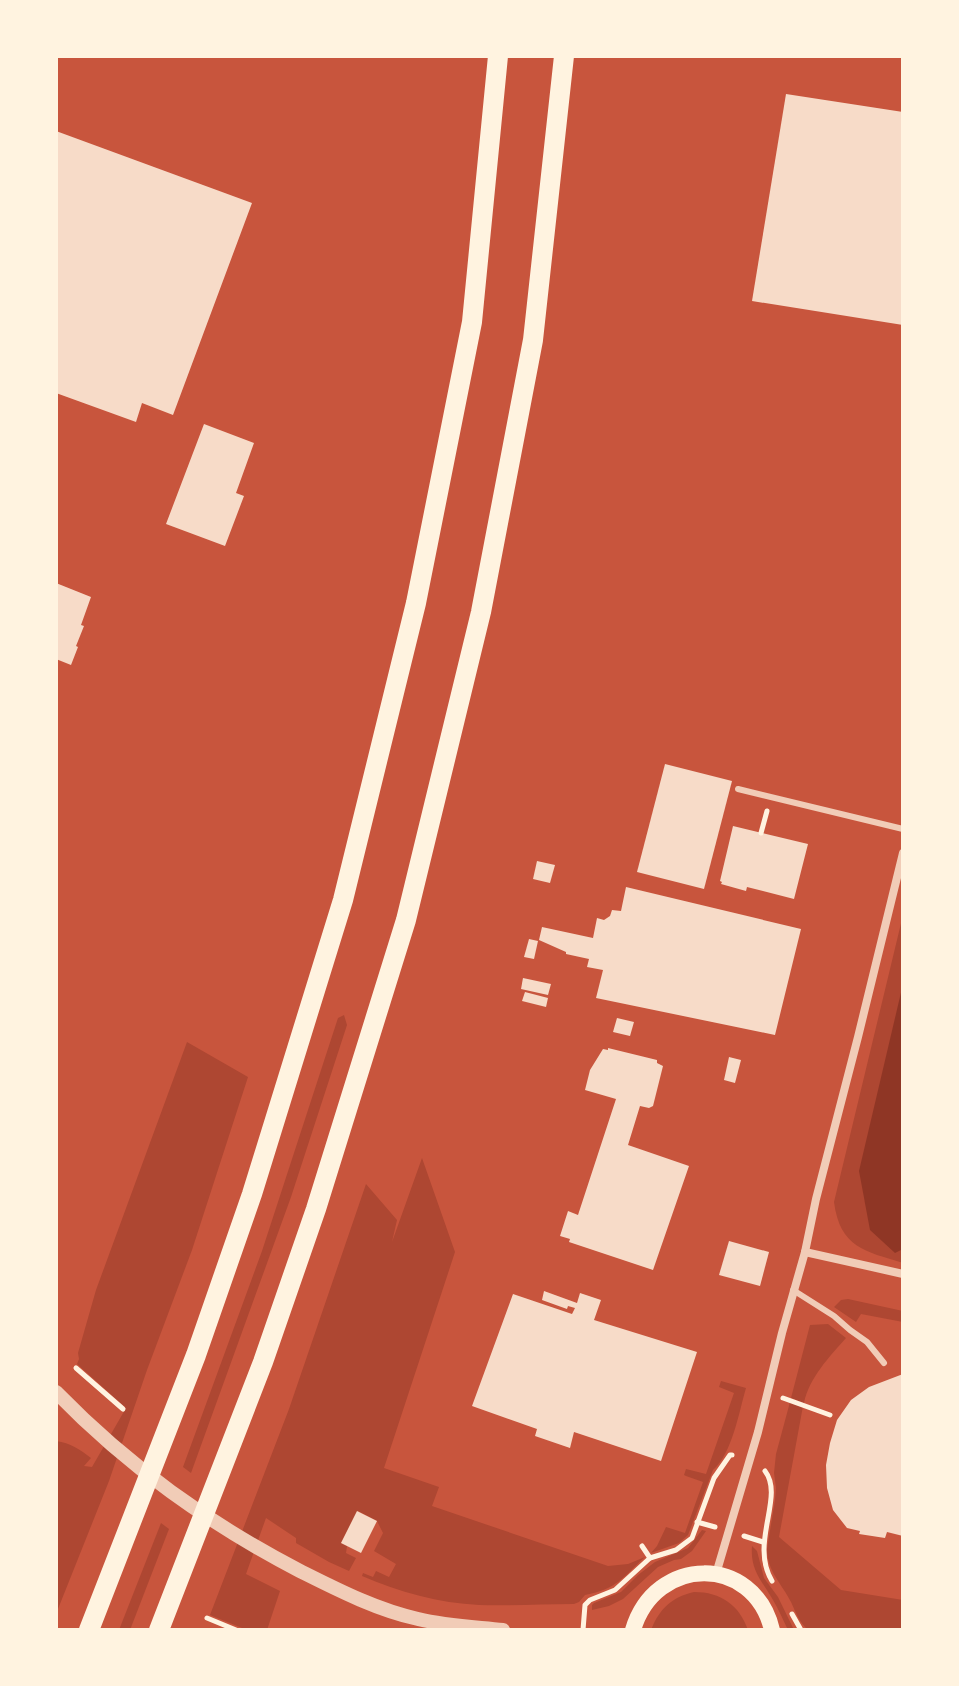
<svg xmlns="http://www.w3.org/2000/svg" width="959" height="1686" font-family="'Titillium Web',sans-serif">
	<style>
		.green { fill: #ae4732 }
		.water { fill: #8f3625 }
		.building { fill: #f7dbc8 }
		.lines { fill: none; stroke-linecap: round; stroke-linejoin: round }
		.path { stroke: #fff3e0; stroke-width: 5 }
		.service { stroke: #f1ccb7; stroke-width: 6 }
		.minor { stroke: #f1ccb7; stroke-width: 8 }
		.tertiary { stroke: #f1ccb7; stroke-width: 14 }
		.secondary { stroke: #fff3e0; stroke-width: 16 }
		.motorway { stroke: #fff3e0; stroke-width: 20 }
	</style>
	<rect width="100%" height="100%" fill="#c8553d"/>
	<!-- green -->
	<g class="green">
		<path d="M903,915v348c-38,-12 -63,-15 -69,-61z"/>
		<path d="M344,1015l3,10 -56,172 -100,276 -8,-6 79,-216 76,-233z"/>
		<path d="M187,1042l61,35 -56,173 -45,120 -38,111 -53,133v-173c15,2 23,8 35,17l-7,8 8,1 34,-59 -49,-44 2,-5 -1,-6 18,-63z"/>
		<path d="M422,1158l33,94 -71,216 55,19 -7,19 176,60 20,-2 17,-7c-23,21 -28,32 -60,38l-6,7 -5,2c-32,0 -64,2 -95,1 -40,-2 -80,-13 -117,-29l1,-3 10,4 3,-6 13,6 7,-13 -22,-13 9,-18 -6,-12 -19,-10 -17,32 6,3 -1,7 10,5 -7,13 -20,-9 -33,-19v-5l-30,-20 -20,56 34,17 -13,39h-20l-37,-15 79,-206 77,-225 31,36 -5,22z"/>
		<path d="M848,1299l55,12v11l-42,-8 -5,8 -22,-15 7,-7z"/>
		<path d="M828,1324l18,14c-16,18 -37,40 -42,65l-13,-5 19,-73z"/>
		<path d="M721,1381l25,7c-7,24 -14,66 -33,82l-25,65 -9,8 -28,10 6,-7 9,-19 19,6 18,-51 -17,-6 -2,-1 2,-6 20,5 28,-81 -15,-6z"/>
		<path d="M790,1402l13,4 -24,131 62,53 62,10v30h-95c-9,-8 -12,-17 -17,-28 -9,-18 -24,-31 -24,-53l8,-49 1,-12 -2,-15 2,-19z"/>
		<path d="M161,1523l8,6 -39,101h-11z"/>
		<path d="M702,1530l4,1 -14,20 -11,8 -7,1 -16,7 -35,32 -14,7 -17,4v-5l2,-2 27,-11 17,-17 17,-13 33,-14z"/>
		<path d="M752,1546l5,5 7,27 14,19 16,33h-6c-5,-10 -9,-20 -15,-30 -11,-19 -23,-30 -21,-54z"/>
		<path d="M694,1592c27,0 45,13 54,38h-97c8,-21 21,-33 43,-38z"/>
	</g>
	<!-- water -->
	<path class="water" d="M903,984v265l-8,4 -25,-23 -11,-59z"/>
	<!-- building -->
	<g class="building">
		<path d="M786,94l117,18v213l-151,-24z"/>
		<path d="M56,131l196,72 -79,212 -31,-12 -6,19 -80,-29z"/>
		<path d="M204,424l50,19 -18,50 8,3 -19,50 -59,-22z"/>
		<path d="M56,583l35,14 -10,28 3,1 -8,20 2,1 -7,18 -15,-6z"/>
		<path d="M665,764l67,17 -28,108 -67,-17z"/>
		<path d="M733,826l75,18 -14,55 -47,-12 -1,4 -25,-7 1,-2 -2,-1z"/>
		<path d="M537,861l18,4 -5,18 -17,-4z"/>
		<path d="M626,887l175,42 -26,106 -179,-37 7,-28 -16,-3 2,-8 -23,-5v-2l-27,-12 3,-13 51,11 4,-20 7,2 6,-4 2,-6 9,1z"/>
		<path d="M529,939l9,2 -4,18 -10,-2z"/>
		<path d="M523,978l28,6 -3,11 -27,-6z"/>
		<path d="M525,992l23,6 -2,9 -24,-6z"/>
		<path d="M617,1018l17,4 -4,14 -17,-4z"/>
		<path d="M608,1048l49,12v3l6,3 -10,40 -4,2 -9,-2 -12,39 61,21 -36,104 -84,-28 1,-3 -10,-3 8,-25 10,4 38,-116 -31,-9 5,-20 13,-21 5,1z"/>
		<path d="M729,1057l12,3 -6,23 -11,-3z"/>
		<path d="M729,1241l40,11 -9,34 -41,-11z"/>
		<path d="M544,1291l33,12 3,-10 21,7 -7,20 103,32 -36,109 -87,-29 -4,16 -35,-12 2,-7 -65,-23 41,-112 59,20 3,-6 -7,-2 -1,3 -25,-9z"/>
		<path d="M903,1374v162l-16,-4 -2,6 -26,-4 1,-3 -13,-3 -14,-18 -6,-22 -1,-23 4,-22 7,-23 14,-20 18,-13z"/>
		<path d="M357,1511l20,10 -16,32 -20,-10z"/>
	</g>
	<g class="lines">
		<!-- path -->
		<g class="path">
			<path d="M761,833l6,-22"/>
			<path d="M76,1368l47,41"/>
			<path d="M783,1398l47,17"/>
			<path d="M765,1471c20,26 -16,72 7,110"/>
			<path d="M697,1522l18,5"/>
			<path d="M744,1536l19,6"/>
			<path d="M642,1546l8,12"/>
			<path d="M792,1614l9,16"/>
			<path d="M207,1618l29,12"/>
			<path d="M583,1630l2,-25 5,-5 25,-10 35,-32 26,-8 16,-12 22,-60 16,-23h2"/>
		</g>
		<!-- service -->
		<g class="service">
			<path d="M738,789l165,40"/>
			<path d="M793,1290l41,26 16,14 17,12 17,21"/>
		</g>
		<!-- minor -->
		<g class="minor">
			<path d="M805,1252l98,22"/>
			<path d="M716,1574l42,-142 24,-99 23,-81 11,-53 42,-162 45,-184"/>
		</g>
		<!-- tertiary -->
		<path class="tertiary" d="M56,1392c73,75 152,131 244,179 38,19 77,39 118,48 28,7 57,8 85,11"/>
		<!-- secondary -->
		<path class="secondary" d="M633,1630c22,-75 121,-76 139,0"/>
		<!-- motorway -->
		<g class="motorway">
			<path d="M89,1630l107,-275 56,-161 91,-294 73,-297 56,-281 26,-266"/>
			<path d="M159,1630l104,-268 53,-153 90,-289 75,-308 52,-272 31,-284"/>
		</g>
	</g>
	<!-- border -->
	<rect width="959" height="1686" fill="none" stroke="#fff3e0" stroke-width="116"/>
</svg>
